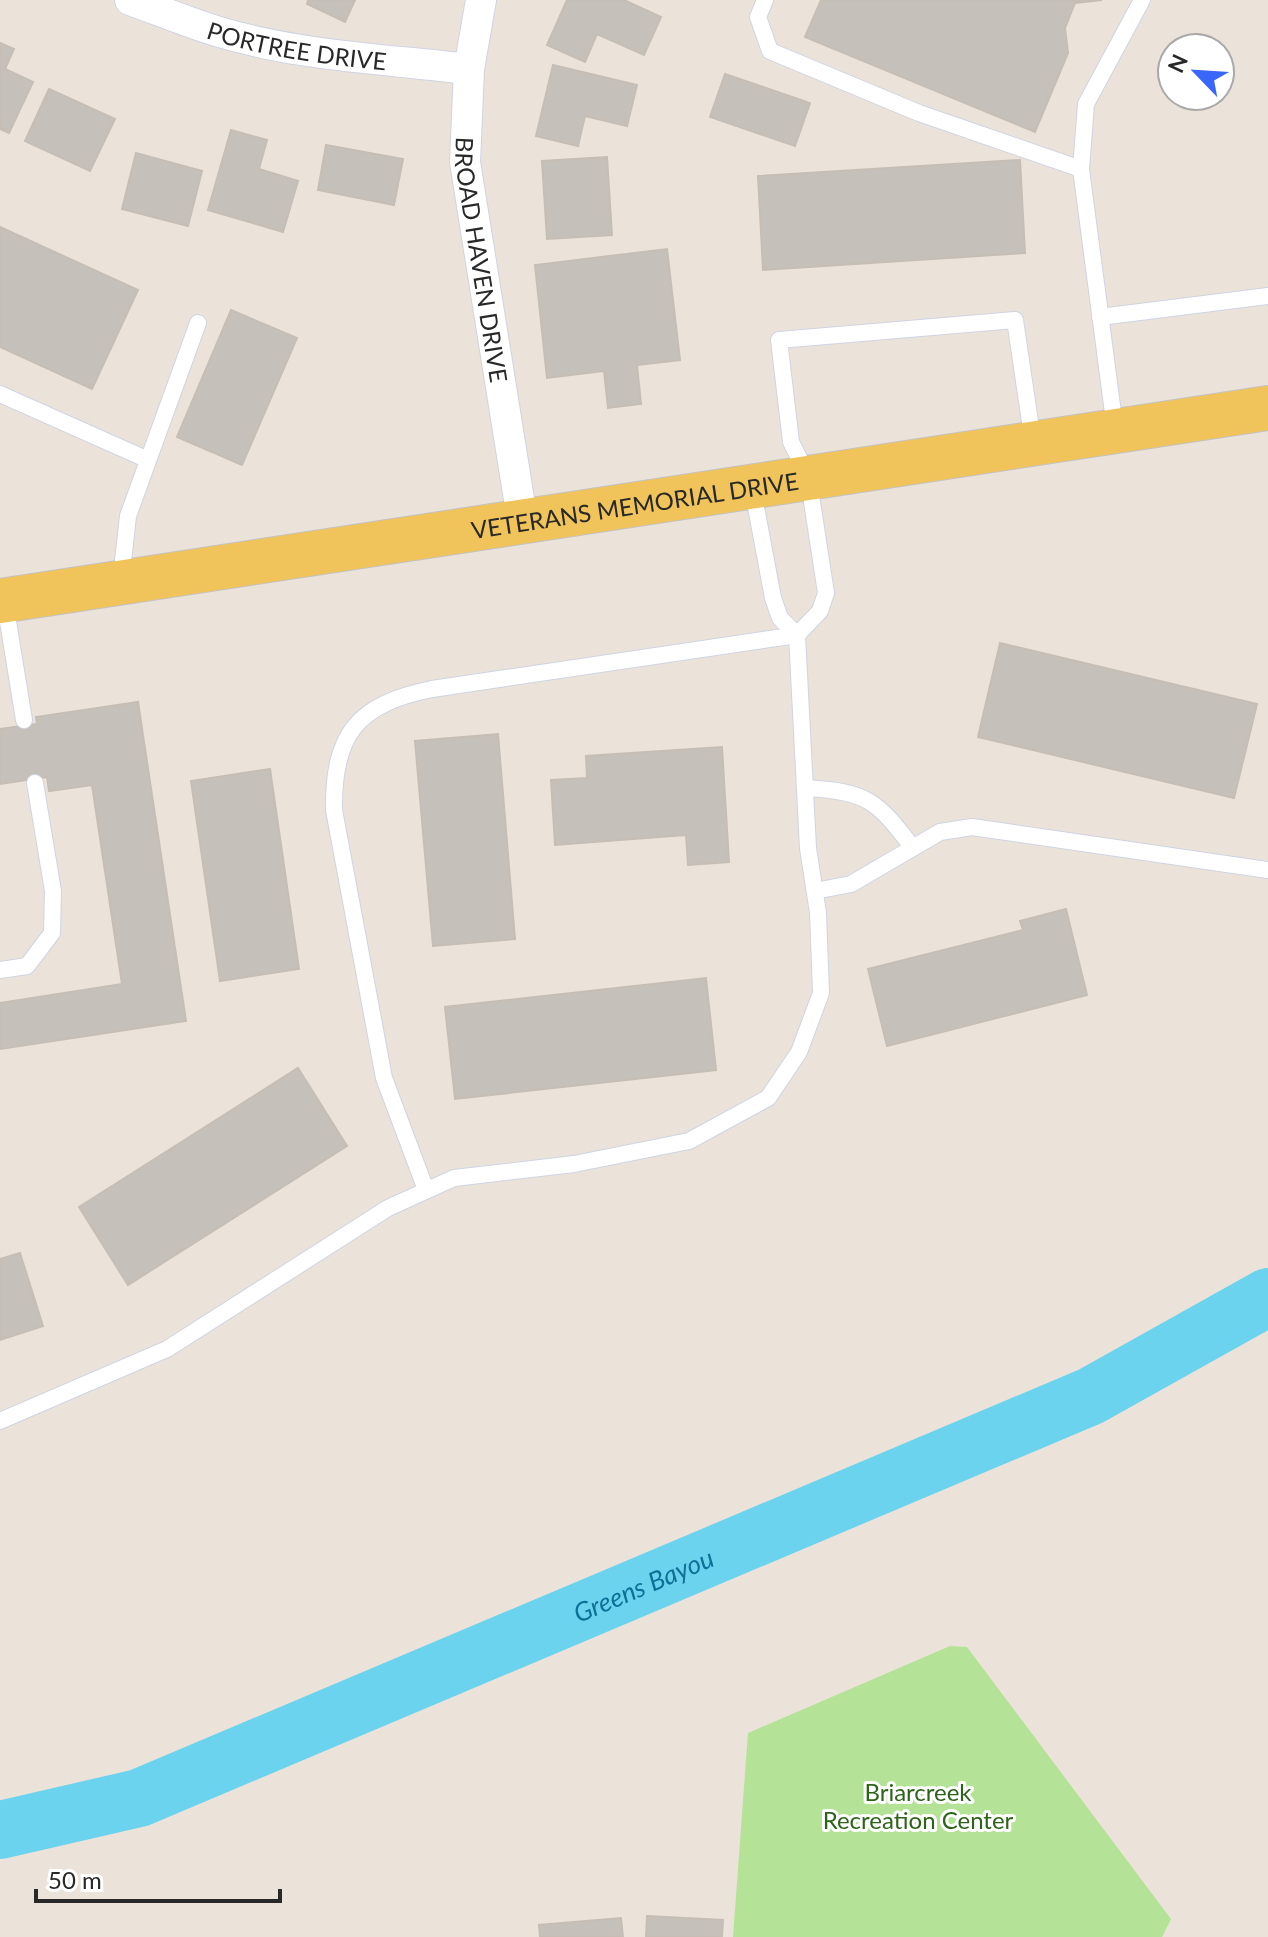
<svg xmlns="http://www.w3.org/2000/svg" width="1268" height="1937" font-family="Lato,sans-serif">
	<style>
		.green { fill: #b4e296 }
		.lines { fill: none; stroke-linecap: round; stroke-linejoin: round }
		.river { stroke: #6cd3ee; stroke-width: 58 }
		.building { fill: #c6c0ba; stroke: #c6beb4; stroke-width: 2 }
		.lane-casing { stroke: #cfd4e2; stroke-width: 18 }
		.street-casing { stroke: #cfd4e2; stroke-width: 32 }
		.primary-casing { stroke: #c3c3c3; stroke-width: 46 }
		.lane { stroke: #fff; stroke-width: 16 }
		.street { stroke: #fff; stroke-width: 30 }
		.primary { stroke: #f0c45a; stroke-width: 44 }
		.labels { text-anchor: middle; dominant-baseline: central; stroke-width: 6; stroke-linejoin: round; paint-order: stroke }
		.street-label { font-size: 24px; fill: #282828; stroke: #fff }
		.park-label { font-size: 24px; fill: #2d6419; stroke: #fff }
		.water-label { font-size: 26px; font-style: italic; fill: #0d7097; stroke: #fff }
	</style>
	<rect width="100%" height="100%" fill="#ebe3da"/>
	<!-- green -->
	<path class="green" d="M950,1646l17,1 204,272 -9,18h-429l15,-204z"/>
	<g class="lines">
		<!-- river -->
		<path class="river" id="s1" d="M0,1830l139,-32 952,-402 177,-99"/>
	</g>
	<!-- building -->
	<g class="building">
		<path d="M308,0h47l-10,22 -38,-18z"/>
		<path d="M567,0h57l37,17 -17,38 -47,-21 -12,28 -38,-17z"/>
		<path d="M821,0h281l-27,3 -10,25 3,25 -33,79 -230,-95z"/>
		<path d="M0,43l14,6 -9,20 28,13 -24,51 -9,-4z"/>
		<path d="M553,65l84,20 -10,41 -42,-10 -7,30 -42,-10z"/>
		<path d="M725,74l85,29 -15,43 -85,-29z"/>
		<path d="M49,89l66,30 -25,52 -65,-30z"/>
		<path d="M231,130l36,10 -8,29 39,12 -15,51 -75,-22z"/>
		<path d="M326,145l77,14 -9,46 -76,-15z"/>
		<path d="M136,153l66,18 -14,55 -66,-17z"/>
		<path d="M607,157l5,78 -65,4 -5,-78z"/>
		<path d="M1020,160l5,93 -262,17 -5,-94z"/>
		<path d="M0,227l138,63 -46,99 -92,-42z"/>
		<path d="M667,249l13,111 -43,5 4,39 -33,4 -4,-37 -57,7 -12,-113z"/>
		<path d="M231,310l66,28 -55,127 -65,-28z"/>
		<path d="M1000,643l257,61 -23,94 -256,-61z"/>
		<path d="M138,702l48,319 -186,28v-46l122,-19 -30,-199 -43,6 -2,-14 -47,7v-55l37,-5 -1,-7z"/>
		<path d="M498,734l17,205 -82,7 -18,-205z"/>
		<path d="M722,747l7,115 -41,3 -2,-30 -131,10 -4,-65 36,-2 -1,-22z"/>
		<path d="M270,769l29,200 -79,12 -29,-200z"/>
		<path d="M1066,909l21,86 -200,51 -19,-77 155,-39 -3,-9z"/>
		<path d="M706,978l10,92 -261,29 -10,-92z"/>
		<path d="M298,1068l49,78 -219,139 -49,-78z"/>
		<path d="M20,1253l23,73 -43,14v-81z"/>
		<path d="M647,1916l76,4 -1,17h-76z"/>
		<path d="M621,1918l2,19h-83l-1,-12z"/>
	</g>
	<g class="lines">
		<!-- lane casing -->
		<g class="lane-casing">
			<g id="lane">
				<path d="M765,0l-7,17 12,34 149,62 162,56"/>
				<path d="M1100,317l168,-21"/>
				<path d="M0,394l146,65"/>
				<path d="M1115,428l-34,-259 5,-65 56,-104"/>
				<path d="M121,579l7,-63 70,-193"/>
				<path d="M5,603l19,117"/>
				<path d="M807,788c61,4 69,12 106,60"/>
				<path d="M815,891l36,-7 89,-52 32,-5 296,43"/>
				<path d="M0,970l27,-4 25,-33 1,-42 -18,-108"/>
				<path d="M426,1190l-42,-112 -50,-268c-1,-77 24,-106 98,-121l365,-54 23,-24 6,-18 -18,-117 -17,-34 -12,-102 236,-20 18,122"/>
				<path d="M0,1421l167,-72 221,-141 66,-30 120,-14 115,-23 79,-43 31,-46 22,-59 -3,-80 -10,-65 -11,-213 -17,-17 -7,-20 -21,-112"/>
			</g>
		</g>
		<!-- street casing -->
		<g class="street-casing">
			<g id="street">
				<path id="s2" d="M130,0c28,10 57,22 86,31 82,25 169,28 253,38"/>
				<path id="s3" d="M481,0l-12,69 -4,93 57,356"/>
			</g>
		</g>
		<!-- primary casing -->
		<g class="primary-casing">
			<g id="primary">
				<path id="s4" d="M0,601l1268,-193"/>
			</g>
		</g>
		<!-- lane -->
		<use href="#lane" class="lane"/>
		<!-- street -->
		<use href="#street" class="street"/>
		<!-- primary -->
		<use href="#primary" class="primary"/>
	</g>
	<g class="labels">
		<!-- street labels -->
		<g class="street-label">
			<text stroke="none"><textPath href="#s2" startOffset="174">PORTREE DRIVE</textPath></text>
			<text stroke="none"><textPath href="#s3" startOffset="262">BROAD HAVEN DRIVE</textPath></text>
			<text stroke="none"><textPath href="#s4" startOffset="642">VETERANS MEMORIAL DRIVE</textPath></text>
		</g>
		<!-- park labels -->
		<g class="park-label">
			<text x="918" y="1791">Briarcreek<tspan x="918" dy="28">Recreation Center</tspan></text>
		</g>
		<!-- water labels -->
		<g class="water-label">
			<text stroke="none"><textPath href="#s1" startOffset="690">Greens Bayou</textPath></text>
		</g>
	</g>
	<!-- north arrow -->
	<g transform="translate(1196 72) rotate(295)"><circle r="38" fill="#ffffff" stroke="#a9a9a9" stroke-width="2"/>
	<path d="M0-6L14 30L0 20L-14 30Z" fill="#3967f9"/>
	<text y="-12" font-size="22" font-weight="bold" text-anchor="middle" fill="#282828">N</text>
	</g>
	<!-- scale -->
	<path d="M36 1889v12h244v-12" fill="none" stroke="#282828" stroke-width="4"/>
	<text x="48" y="1889" font-size="24" fill="#282828" stroke="#ffffff" stroke-width="6" paint-order="stroke">50 m</text>
</svg>
